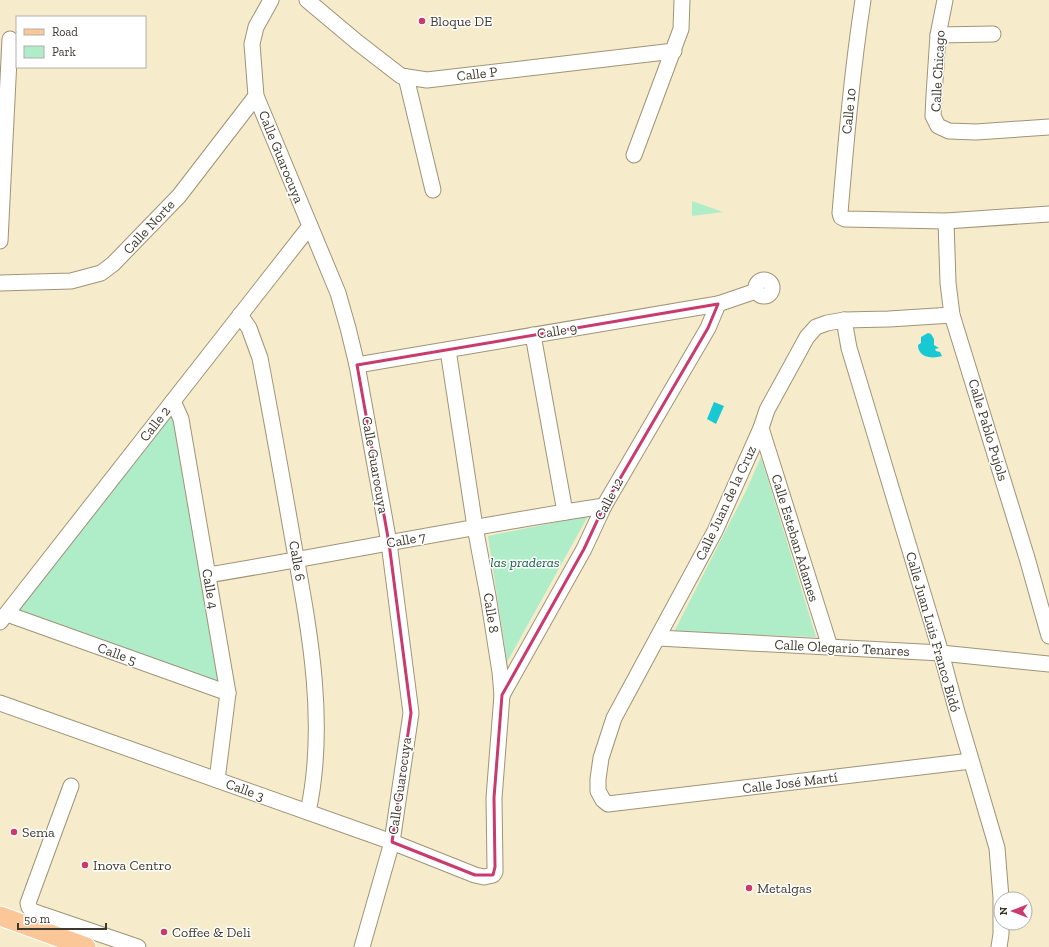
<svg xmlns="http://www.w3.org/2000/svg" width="1049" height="947" font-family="'Zilla Slab',serif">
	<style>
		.green { fill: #afecc8 }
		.water { fill: #18c8d2 }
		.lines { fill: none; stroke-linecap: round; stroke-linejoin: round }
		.minor-casing { stroke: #9f9476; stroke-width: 17 }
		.major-casing { stroke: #fff; stroke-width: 21 }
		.minor { stroke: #fff; stroke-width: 15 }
		.major { stroke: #fbc698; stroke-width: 19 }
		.marked { fill: none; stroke: #c83b6c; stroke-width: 3; stroke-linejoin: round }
		.poi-dot { fill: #c83b6c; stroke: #fff; stroke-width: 1.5 }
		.labels { text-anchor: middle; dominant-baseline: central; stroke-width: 3; stroke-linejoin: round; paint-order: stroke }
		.poi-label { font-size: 14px; fill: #3d392c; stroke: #fff; text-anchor: start }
		.street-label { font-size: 14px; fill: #3d392c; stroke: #fff }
		.park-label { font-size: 14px; font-style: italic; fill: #15633f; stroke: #fff }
	</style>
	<rect width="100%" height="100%" fill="#f6ebca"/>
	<!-- green -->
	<g class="green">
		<path d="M692,201l31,11 -31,4z"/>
		<path d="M173,414l48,271 -202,-75z"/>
		<path d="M761,457l55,180 -142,-5 72,-141z"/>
		<path d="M588,516l-81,146 -19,-126z"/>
	</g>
	<!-- water -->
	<g class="water">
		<path d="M928,333l3,1 3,5v6l5,3 -4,1 1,2 4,1 2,4c-9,3 -24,2 -24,-11l3,-2v-6z"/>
		<path d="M714,402l10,4 -8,18 -9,-5z"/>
	</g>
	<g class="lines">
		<!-- minor casing -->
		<g class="minor-casing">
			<g id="minor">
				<path d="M271,0l-15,27 -4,17 4,52 82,197 10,35 9,37 32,178 22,170 -19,129 -30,105"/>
				<path d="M307,0l50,42 44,34 26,4 247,-29"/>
				<path d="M863,0c-11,71 -17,142 -23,213l1,4 4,2 101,2 103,-7"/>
				<path d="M945,0l-7,35 -4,60 -1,21 5,10 11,5 27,1 73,-5"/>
				<path d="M938,35l55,-1"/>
				<path d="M406,77l27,113"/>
				<path d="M634,155l47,-126 1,-29"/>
				<path d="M946,221l2,62 4,32 75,243 22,78"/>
				<path d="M0,241l10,-202"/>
				<circle cx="764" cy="288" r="8"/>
				<path d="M0,283l71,-2 30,-8 12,-9 66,-68 77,-100"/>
				<path d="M240,315l9,13 11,30c12,63 23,125 34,188 16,87 33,178 14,266"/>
				<path d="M952,315l-63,4 -45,1 -17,3 -11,4 -9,10 -40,73 -6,18 -46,103 -101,187 -13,40 -3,21v12l5,9 5,4 363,-43"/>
				<path d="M844,320l5,28 92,305 16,59 40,136 4,50v36l-2,13"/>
				<path d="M533,335l32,177"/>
				<path d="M357,365l361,-61 38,-13"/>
				<path d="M173,401l8,18 47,274 -11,87"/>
				<path d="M761,428l69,219"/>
				<path d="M208,575c132,-22 263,-49 396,-69"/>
				<path d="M7,614l221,79"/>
				<path d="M0,622l310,-396"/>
				<path d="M658,638l283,15 108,11"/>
				<path d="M502,695l82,-146 20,-43 104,-178 10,-24"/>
				<path d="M0,703l392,139 83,33 9,2 9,-2 2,-3v-5l-1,-69 8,-103 -2,-23 -12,-76 -13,-69 -27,-177"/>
				<path d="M71,786l-43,117 1,4 3,4 106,36"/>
			</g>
		</g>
		<!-- major casing -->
		<g class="major-casing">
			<path id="major" d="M0,916l86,31"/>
		</g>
		<!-- minor -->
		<use href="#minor" class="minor"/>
		<!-- major -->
		<use href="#major" class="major"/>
	</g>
	<!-- marked area -->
	<path class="marked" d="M718,304l-10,24 -104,178 -20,43 -82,146 -8,103 1,69 -2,8h-18l-83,-33 19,-129 -22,-170 -32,-178z"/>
	<!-- markers -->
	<g class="poi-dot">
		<circle cx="422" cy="21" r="4"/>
		<circle cx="14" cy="832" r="4"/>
		<circle cx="85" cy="865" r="4"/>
		<circle cx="749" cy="888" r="4"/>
		<circle cx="164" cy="932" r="4"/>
	</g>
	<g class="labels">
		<!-- poi labels -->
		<g class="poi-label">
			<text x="430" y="21">Bloque DE</text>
			<text x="22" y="832">Sema</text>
			<text x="93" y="865">Inova Centro</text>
			<text x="757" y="888">Metalgas</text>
			<text x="172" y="932">Coffee &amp; Deli</text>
		</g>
		<!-- street labels -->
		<g class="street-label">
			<text transform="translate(938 71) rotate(-87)">Calle Chicago</text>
			<text transform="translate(477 74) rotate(-7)">Calle P</text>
			<text transform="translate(849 111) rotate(-84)">Calle 10</text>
			<text transform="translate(281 157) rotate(68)">Calle Guarocuya</text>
			<text transform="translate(149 227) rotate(-47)">Calle Norte</text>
			<text transform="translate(557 331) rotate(-9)">Calle 9</text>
			<text transform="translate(155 424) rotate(-52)">Calle 2</text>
			<text transform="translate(988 430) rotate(73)">Calle Pablo Pujols</text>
			<text transform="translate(375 465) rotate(80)">Calle Guarocuya</text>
			<text transform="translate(609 499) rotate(-62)">Calle 12</text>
			<text transform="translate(726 503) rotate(-65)">Calle Juan de la Cruz</text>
			<text transform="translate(795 538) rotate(73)">Calle Esteban Adames</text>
			<text transform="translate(406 540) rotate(-10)">Calle 7</text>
			<text transform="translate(297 561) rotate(80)">Calle 6</text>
			<text transform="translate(210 589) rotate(80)">Calle 4</text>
			<text transform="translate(491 613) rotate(81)">Calle 8</text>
			<text transform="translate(933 632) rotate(74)">Calle Juan Luis Franco Bidó</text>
			<text transform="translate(842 648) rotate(3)">Calle Olegario Tenares</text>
			<text transform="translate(117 654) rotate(20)">Calle 5</text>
			<text transform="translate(790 783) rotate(-7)">Calle José Martí</text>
			<text transform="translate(400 786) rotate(-82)">Calle Guarocuya</text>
			<text transform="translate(245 790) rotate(20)">Calle 3</text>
		</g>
		<!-- park labels -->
		<g class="park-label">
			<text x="525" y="562">las praderas</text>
		</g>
	</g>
	<!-- legend -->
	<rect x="16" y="16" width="130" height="52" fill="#ffffff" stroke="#b1b0ab"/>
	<rect x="24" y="29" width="20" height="6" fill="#fbc698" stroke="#b1b0ab"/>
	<text x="52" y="36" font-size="12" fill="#3d392c">Road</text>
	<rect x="24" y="46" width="20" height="12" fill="#afecc8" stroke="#b1b0ab"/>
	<text x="52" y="56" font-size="12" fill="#3d392c">Park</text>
	<!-- north arrow -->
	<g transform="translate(1013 911) rotate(270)"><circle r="19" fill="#ffffff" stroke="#b1b0ab"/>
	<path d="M0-3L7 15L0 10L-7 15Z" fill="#c83b6c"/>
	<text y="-6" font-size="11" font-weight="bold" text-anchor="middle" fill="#3d392c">N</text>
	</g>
	<!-- scale -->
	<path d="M18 923v6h88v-6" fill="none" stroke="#3d392c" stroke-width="2"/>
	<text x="24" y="923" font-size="12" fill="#3d392c" stroke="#ffffff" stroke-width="3" paint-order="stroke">50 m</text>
</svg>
